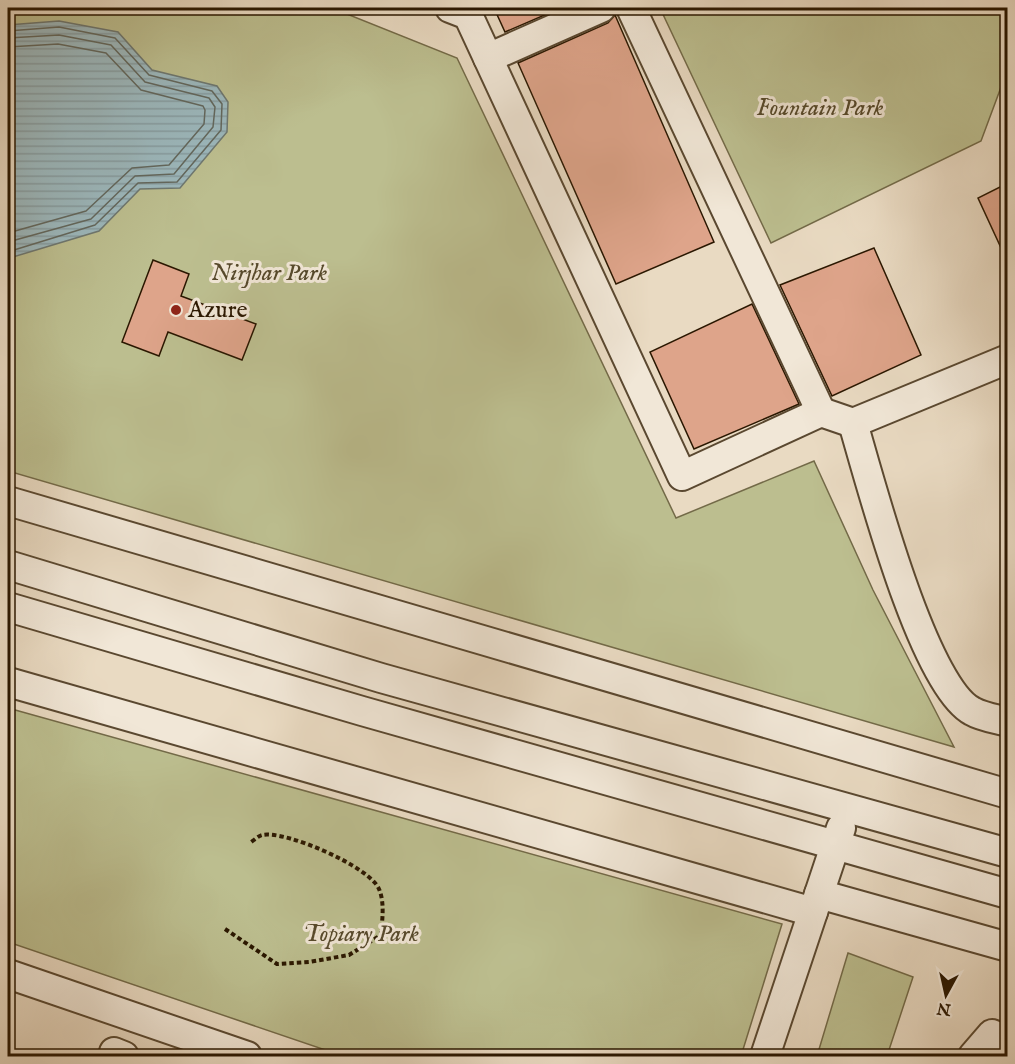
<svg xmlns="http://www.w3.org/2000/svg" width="1015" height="1064" font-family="'IM FELL English',serif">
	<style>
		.park { fill: #bcbe8f; stroke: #736a48; stroke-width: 1.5 }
		.water { fill: url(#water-rules); stroke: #6e7871; stroke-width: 1.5 }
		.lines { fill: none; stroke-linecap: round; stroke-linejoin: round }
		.shore { stroke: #63685e; stroke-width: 1.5 }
		.building { fill: #dea48a; stroke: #2a1700; stroke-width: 1.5 }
		.minor-casing { stroke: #5a4830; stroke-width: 32 }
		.path { stroke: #2a1700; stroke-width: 4; stroke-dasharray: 4.5 3; stroke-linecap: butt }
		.minor { stroke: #f1e7d7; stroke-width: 28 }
		.poi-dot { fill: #8f2418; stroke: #f1e7d7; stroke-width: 2 }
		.labels { text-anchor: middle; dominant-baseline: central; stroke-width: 6; stroke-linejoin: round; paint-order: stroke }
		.park-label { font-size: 24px; font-style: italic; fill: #56492b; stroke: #f1e7d7 }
		.poi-label { font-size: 24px; fill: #2a1700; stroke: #f1e7d7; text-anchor: start }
	</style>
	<defs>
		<pattern id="water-rules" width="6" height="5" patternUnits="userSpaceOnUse" patternTransform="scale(1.5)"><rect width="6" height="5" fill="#9cb8bd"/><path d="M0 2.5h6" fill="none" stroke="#879da1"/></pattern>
	</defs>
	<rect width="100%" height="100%" fill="#e9dac2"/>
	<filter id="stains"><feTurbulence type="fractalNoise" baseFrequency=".00333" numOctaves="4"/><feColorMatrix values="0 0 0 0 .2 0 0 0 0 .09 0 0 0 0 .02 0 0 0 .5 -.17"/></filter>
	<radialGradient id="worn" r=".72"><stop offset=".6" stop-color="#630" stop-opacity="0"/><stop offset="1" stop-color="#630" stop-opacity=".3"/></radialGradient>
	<!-- park -->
	<g class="park">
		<path d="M8,8h324l125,50 219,460 138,-57 59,129 81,157 -946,-276z"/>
		<path d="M660,8h347v63l-26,70 -210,102z"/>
		<path d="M8,708l774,216 -41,132h-398l-335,-114z"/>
		<path d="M848,953l65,24 -26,79h-70z"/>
	</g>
	<!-- water -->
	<path class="water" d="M59,21l59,11 34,38 65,16 11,16 -1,30 -47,56 -40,1 -41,42 -86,26 -5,-2v-230z"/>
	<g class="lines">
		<!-- shore -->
		<g class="shore">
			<path d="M8,31l51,-4 56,11 34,37 63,16 10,13 -1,26 -44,52 -39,1 -43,42 -81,25h-6"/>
			<path d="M8,38l51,-3 52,10 34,37 64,16 6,9 -2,20 -39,47 -39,2 -44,43 -83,23"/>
			<path d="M8,47l50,-3 48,9 35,37 62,16 2,4 -1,14 -35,41 -37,3 -46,43 -78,22"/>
		</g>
	</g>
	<!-- building -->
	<g class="building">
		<path d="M494,8h67l-56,24z"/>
		<path d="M615,15l99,227 -98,42 -98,-221 90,-40z"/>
		<path d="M1008,183v80l-30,-65z"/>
		<path d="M874,248l47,107 -89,41 -52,-111z"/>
		<path d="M153,260l36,14 -8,22 75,28 -14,36 -74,-28 -9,24 -37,-14z"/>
		<path d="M752,304l47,100 -105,45 -44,-97z"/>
	</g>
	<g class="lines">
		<!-- minor casing -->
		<g class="minor-casing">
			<g id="minor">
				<path d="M450,8l18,7 214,461 139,-64 32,11 155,-64"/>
				<path d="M631,8l190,404"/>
				<path d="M488,58l113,-50"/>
				<path d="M853,423c17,58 70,262 119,288 10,6 25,8 36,11"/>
				<path d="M8,501l1000,293"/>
				<path d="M8,565l373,113 627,175"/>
				<path d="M8,607l354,104 646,183"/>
				<path d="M8,682l805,230"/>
				<path d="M819,894l189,53"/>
				<path d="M8,974l239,82"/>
				<path d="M114,1052l10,4"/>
				<path d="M765,1056l76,-228"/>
				<path d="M973,1056l19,-22 16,7"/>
			</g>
		</g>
		<!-- path -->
		<path class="path" d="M225,929l52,35 32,-2 40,-7 32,-20c1,-14 4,-32 -2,-46 -9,-22 -93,-59 -117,-54 -4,1 -9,6 -12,8"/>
		<!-- minor -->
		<use href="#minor" class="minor"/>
	</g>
	<!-- markers -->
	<circle class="poi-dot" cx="176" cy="310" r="6"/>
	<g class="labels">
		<!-- park labels -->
		<g class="park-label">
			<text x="820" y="108">Fountain Park</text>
			<text x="269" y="273">Nirjhar Park</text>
			<text x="361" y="934">Topiary Park</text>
		</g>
		<!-- poi labels -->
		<g class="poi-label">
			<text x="188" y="310">Azure</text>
		</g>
	</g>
	<!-- margin -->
	<rect width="1015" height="1064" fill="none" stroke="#e9dac2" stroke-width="30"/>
	<rect x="9" y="9" width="997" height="1046" fill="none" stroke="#2a1700" stroke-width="3"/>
	<rect x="15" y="15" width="985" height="1034" fill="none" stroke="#2a1700" stroke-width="1.5"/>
	<!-- north arrow -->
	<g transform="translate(946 995) rotate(188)" stroke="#f1e7d7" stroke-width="4.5" paint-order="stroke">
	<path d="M0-4.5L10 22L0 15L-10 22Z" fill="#2a1700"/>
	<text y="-9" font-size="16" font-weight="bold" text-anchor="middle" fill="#2a1700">N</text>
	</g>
	<rect width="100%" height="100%" filter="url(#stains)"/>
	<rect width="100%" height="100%" fill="url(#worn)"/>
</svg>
